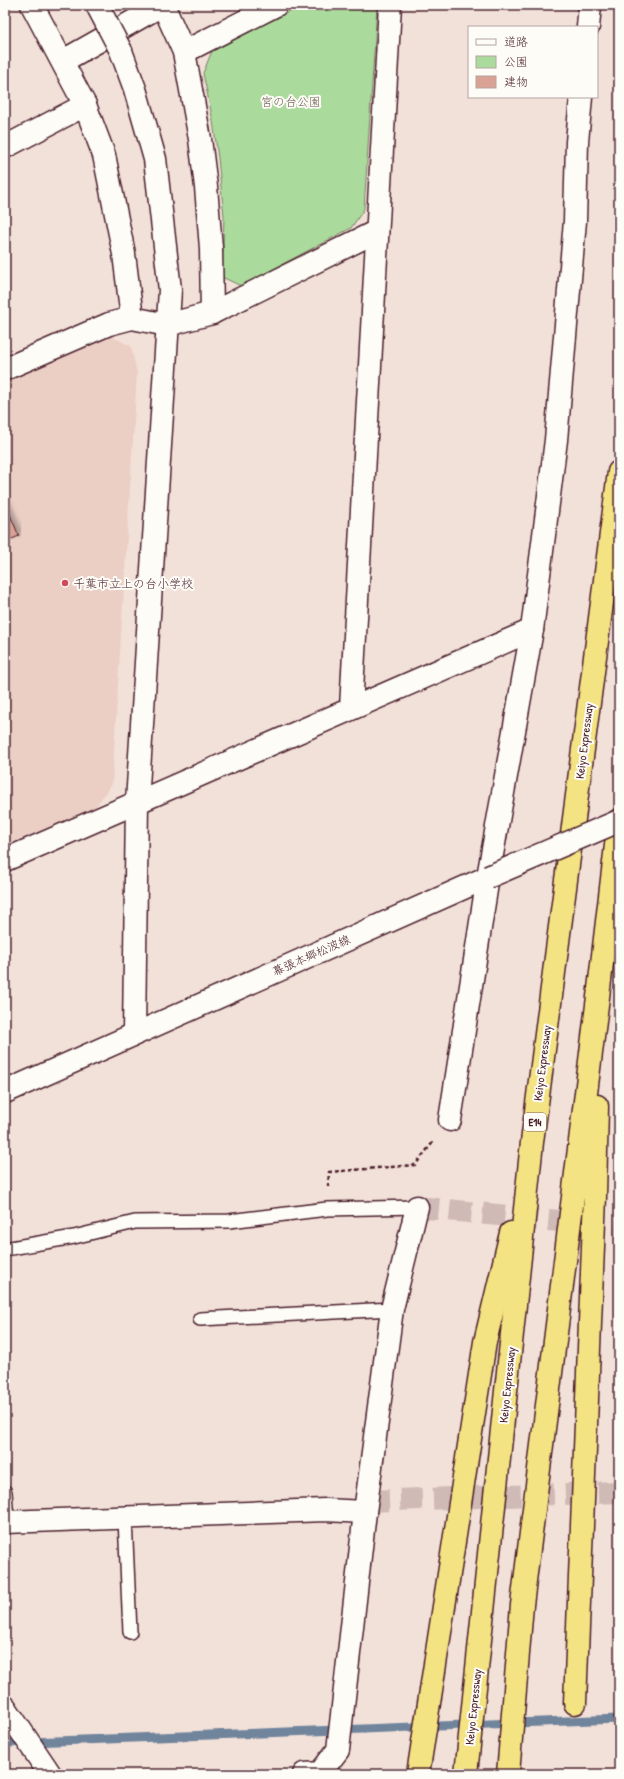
<svg xmlns="http://www.w3.org/2000/svg" width="624" height="1779" font-family="'Patrick Hand','Klee One',sans-serif">
	<style>
		.built { fill: #ebcec4 }
		.green { fill: #abdb9c; stroke: #7a7d64 }
		.lines { fill: none; stroke-linecap: round; stroke-linejoin: round }
		.stream { stroke: #6f849c; stroke-width: 9 }
		.building { fill: #daa294; stroke: #4a1f2b; filter: url(#shadow) }
		.street-tunnel { stroke: #d0bab6; stroke-width: 22; stroke-dasharray: 22 11; stroke-linecap: butt }
		.lane-casing { stroke: #4a1f2b; stroke-width: 16 }
		.street-casing { stroke: #4a1f2b; stroke-width: 25 }
		.secondary-casing { stroke: #4a1f2b; stroke-width: 25 }
		.highway-casing { stroke: #4a1f2b; stroke-width: 25 }
		.path { stroke: #4a1f2b; stroke-width: 2.5; stroke-dasharray: 4 3; stroke-linecap: butt }
		.lane { stroke: #fdfcf7; stroke-width: 13 }
		.street { stroke: #fdfcf7; stroke-width: 22 }
		.secondary { stroke: #fdfcf7; stroke-width: 22 }
		.highway { stroke: #f4e382; stroke-width: 22 }
		.secondary-bridge-casing { stroke: #4a1f2b; stroke-width: 25; stroke-linecap: butt }
		.secondary-bridge { stroke: #fdfcf7; stroke-width: 22 }
		.poi-dot { fill: #d1495b; stroke: #fdfcf7; stroke-width: 1.5 }
		.labels { text-anchor: middle; dominant-baseline: central; stroke-width: 4; stroke-linejoin: round; paint-order: stroke }
		.shield { fill: #fdfcf7; stroke: #806168; stroke-width: 1 }
		.shield-label { font-size: 11px; font-weight: bold; fill: #4a1f2b }
		.park-label { font-size: 12px; fill: #67574d; stroke: #fdfcf7 }
		.poi-label { font-size: 12px; fill: #4a1f2b; stroke: #fdfcf7; text-anchor: start }
		.street-label { font-size: 12px; fill: #4a1f2b; stroke: #fdfcf7 }
	</style>
	<defs>
		<filter id="shadow"><feDropShadow dx="3.5" dy="-3.5" stdDeviation="2" flood-color="#0004"/></filter>
	</defs>
	<rect width="100%" height="100%" fill="#f2e1d9"/>
	<filter id="ink" filterUnits="userSpaceOnUse"><feTurbulence type="fractalNoise" baseFrequency=".025" numOctaves="2"/><feDisplacementMap in="SourceGraphic" scale="8" xChannelSelector="R" yChannelSelector="G"/><feConvolveMatrix kernelMatrix="1 2 1 2 8 2 1 2 1" color-interpolation-filters="sRGB"/></filter>
	<g filter="url(#ink)">
		<!-- built -->
		<path class="built" d="M111,336l20,10 6,27 -25,411 -17,23 -90,39v-464z"/>
		<!-- green -->
		<path class="green" d="M302,5h75l-13,204 -13,19 -110,58 -19,-9 2,-61 -6,-58 -5,-37 -10,-48 9,-22z"/>
		<g class="lines">
			<!-- stream -->
			<path class="stream" d="M5,1743l614,-24"/>
		</g>
		<!-- building -->
		<path class="building" d="M5,503l14,33 -14,6z"/>
		<g class="lines">
			<!-- street-tunnel -->
			<g class="street-tunnel">
				<path d="M417,1207l202,20"/>
				<path d="M367,1501l252,-9"/>
			</g>
			<!-- lane casing -->
			<g class="lane-casing">
				<g id="lane">
					<path d="M5,1249l69,-12 61,-15 94,-1 98,-12 90,-2"/>
					<path d="M200,1319l192,-10"/>
					<path d="M5,1492l2,30"/>
					<path d="M125,1518l5,114"/>
				</g>
			</g>
			<!-- street casing -->
			<g class="street-casing">
				<g id="street">
					<path d="M32,5l53,100 19,50 20,99 8,64"/>
					<path d="M163,5l21,47 16,87 6,48 5,61 1,65"/>
					<path d="M588,27l2,-22"/>
					<path d="M184,52l92,-47"/>
					<path d="M63,61l99,-56"/>
					<path d="M5,147l80,-42"/>
					<path d="M5,369l104,-45 23,-6 35,7 45,-12 165,-82"/>
					<path d="M351,708l39,-703"/>
					<path d="M5,860l527,-230"/>
					<path d="M450,1120l38,-243 44,-247 24,-190 19,-219 2,-79 4,-45"/>
					<path d="M5,1522l320,-12 40,2"/>
					<path d="M5,1707l45,67"/>
					<path d="M304,1774l16,-1 18,-23 27,-238 27,-203 25,-102"/>
				</g>
			</g>
			<!-- secondary casing -->
			<g class="secondary-casing">
				<g id="secondary">
					<path d="M121,51l14,38 20,70 15,131 -33,512 -3,232"/>
					<path d="M5,1092l483,-215"/>
				</g>
			</g>
			<!-- highway casing -->
			<g class="highway-casing">
				<g id="highway">
					<path d="M575,1703l20,-507 2,-90"/>
					<path d="M418,1774l67,-432 26,-109"/>
					<path d="M466,1774l66,-632 87,-670"/>
					<path d="M508,1774l14,-169 77,-616 20,-169"/>
				</g>
			</g>
			<!-- path -->
			<path class="path" d="M328,1187l1,-15 86,-7 19,-24"/>
			<!-- lane -->
			<use href="#lane" class="lane"/>
			<!-- street -->
			<use href="#street" class="street"/>
			<!-- secondary -->
			<use href="#secondary" class="secondary"/>
			<!-- highway -->
			<use href="#highway" class="highway"/>
			<!-- secondary-bridge casing -->
			<g class="secondary-bridge-casing">
				<g id="secondary-bridge">
					<path d="M97,5l24,46"/>
					<path d="M488,877l131,-56"/>
				</g>
			</g>
			<!-- secondary-bridge -->
			<use href="#secondary-bridge" class="secondary-bridge"/>
		</g>
	</g>
	<!-- markers -->
	<circle class="poi-dot" cx="65" cy="583" r="4"/>
	<g class="labels">
		<!-- shield labels -->
		<rect class="shield" x="524" y="1113" width="22" height="18" rx="3"/>
		<g class="shield-label">
			<text x="535" y="1122">E14</text>
		</g>
		<!-- park labels -->
		<g class="park-label">
			<text x="291" y="101">宮の台公園</text>
		</g>
		<!-- poi labels -->
		<g class="poi-label">
			<text x="73" y="583">千葉市立上の台小学校</text>
		</g>
		<!-- street labels -->
		<g class="street-label">
			<text transform="translate(584 741) rotate(-83)">Keiyo Expressway</text>
			<text transform="translate(311 955) rotate(-24)">幕張本郷松波線</text>
			<text transform="translate(542 1063) rotate(-83)">Keiyo Expressway</text>
			<text transform="translate(507 1385) rotate(-84)">Keiyo Expressway</text>
			<text transform="translate(473 1707) rotate(-84)">Keiyo Expressway</text>
		</g>
	</g>
	<!-- margin -->
	<rect width="624" height="1779" fill="none" stroke="#fdfcf7" stroke-width="20"/>
	<rect x="10" y="10" width="604" height="1759" fill="none" stroke="#4a1f2b" stroke-width="1.5" filter="url(#ink)"/>
	<!-- legend -->
	<rect x="468" y="26" width="130" height="72" fill="#fdfcf7" stroke="#b5a4a5"/>
	<rect x="476" y="39" width="20" height="6" fill="#fdfcf7" stroke="#b5a4a5"/>
	<text x="504" y="46" font-size="12" fill="#4a1f2b">道路</text>
	<rect x="476" y="56" width="20" height="12" fill="#abdb9c" stroke="#b5a4a5"/>
	<text x="504" y="66" font-size="12" fill="#4a1f2b">公園</text>
	<rect x="476" y="76" width="20" height="12" fill="#daa294" stroke="#b5a4a5"/>
	<text x="504" y="86" font-size="12" fill="#4a1f2b">建物</text>
</svg>
